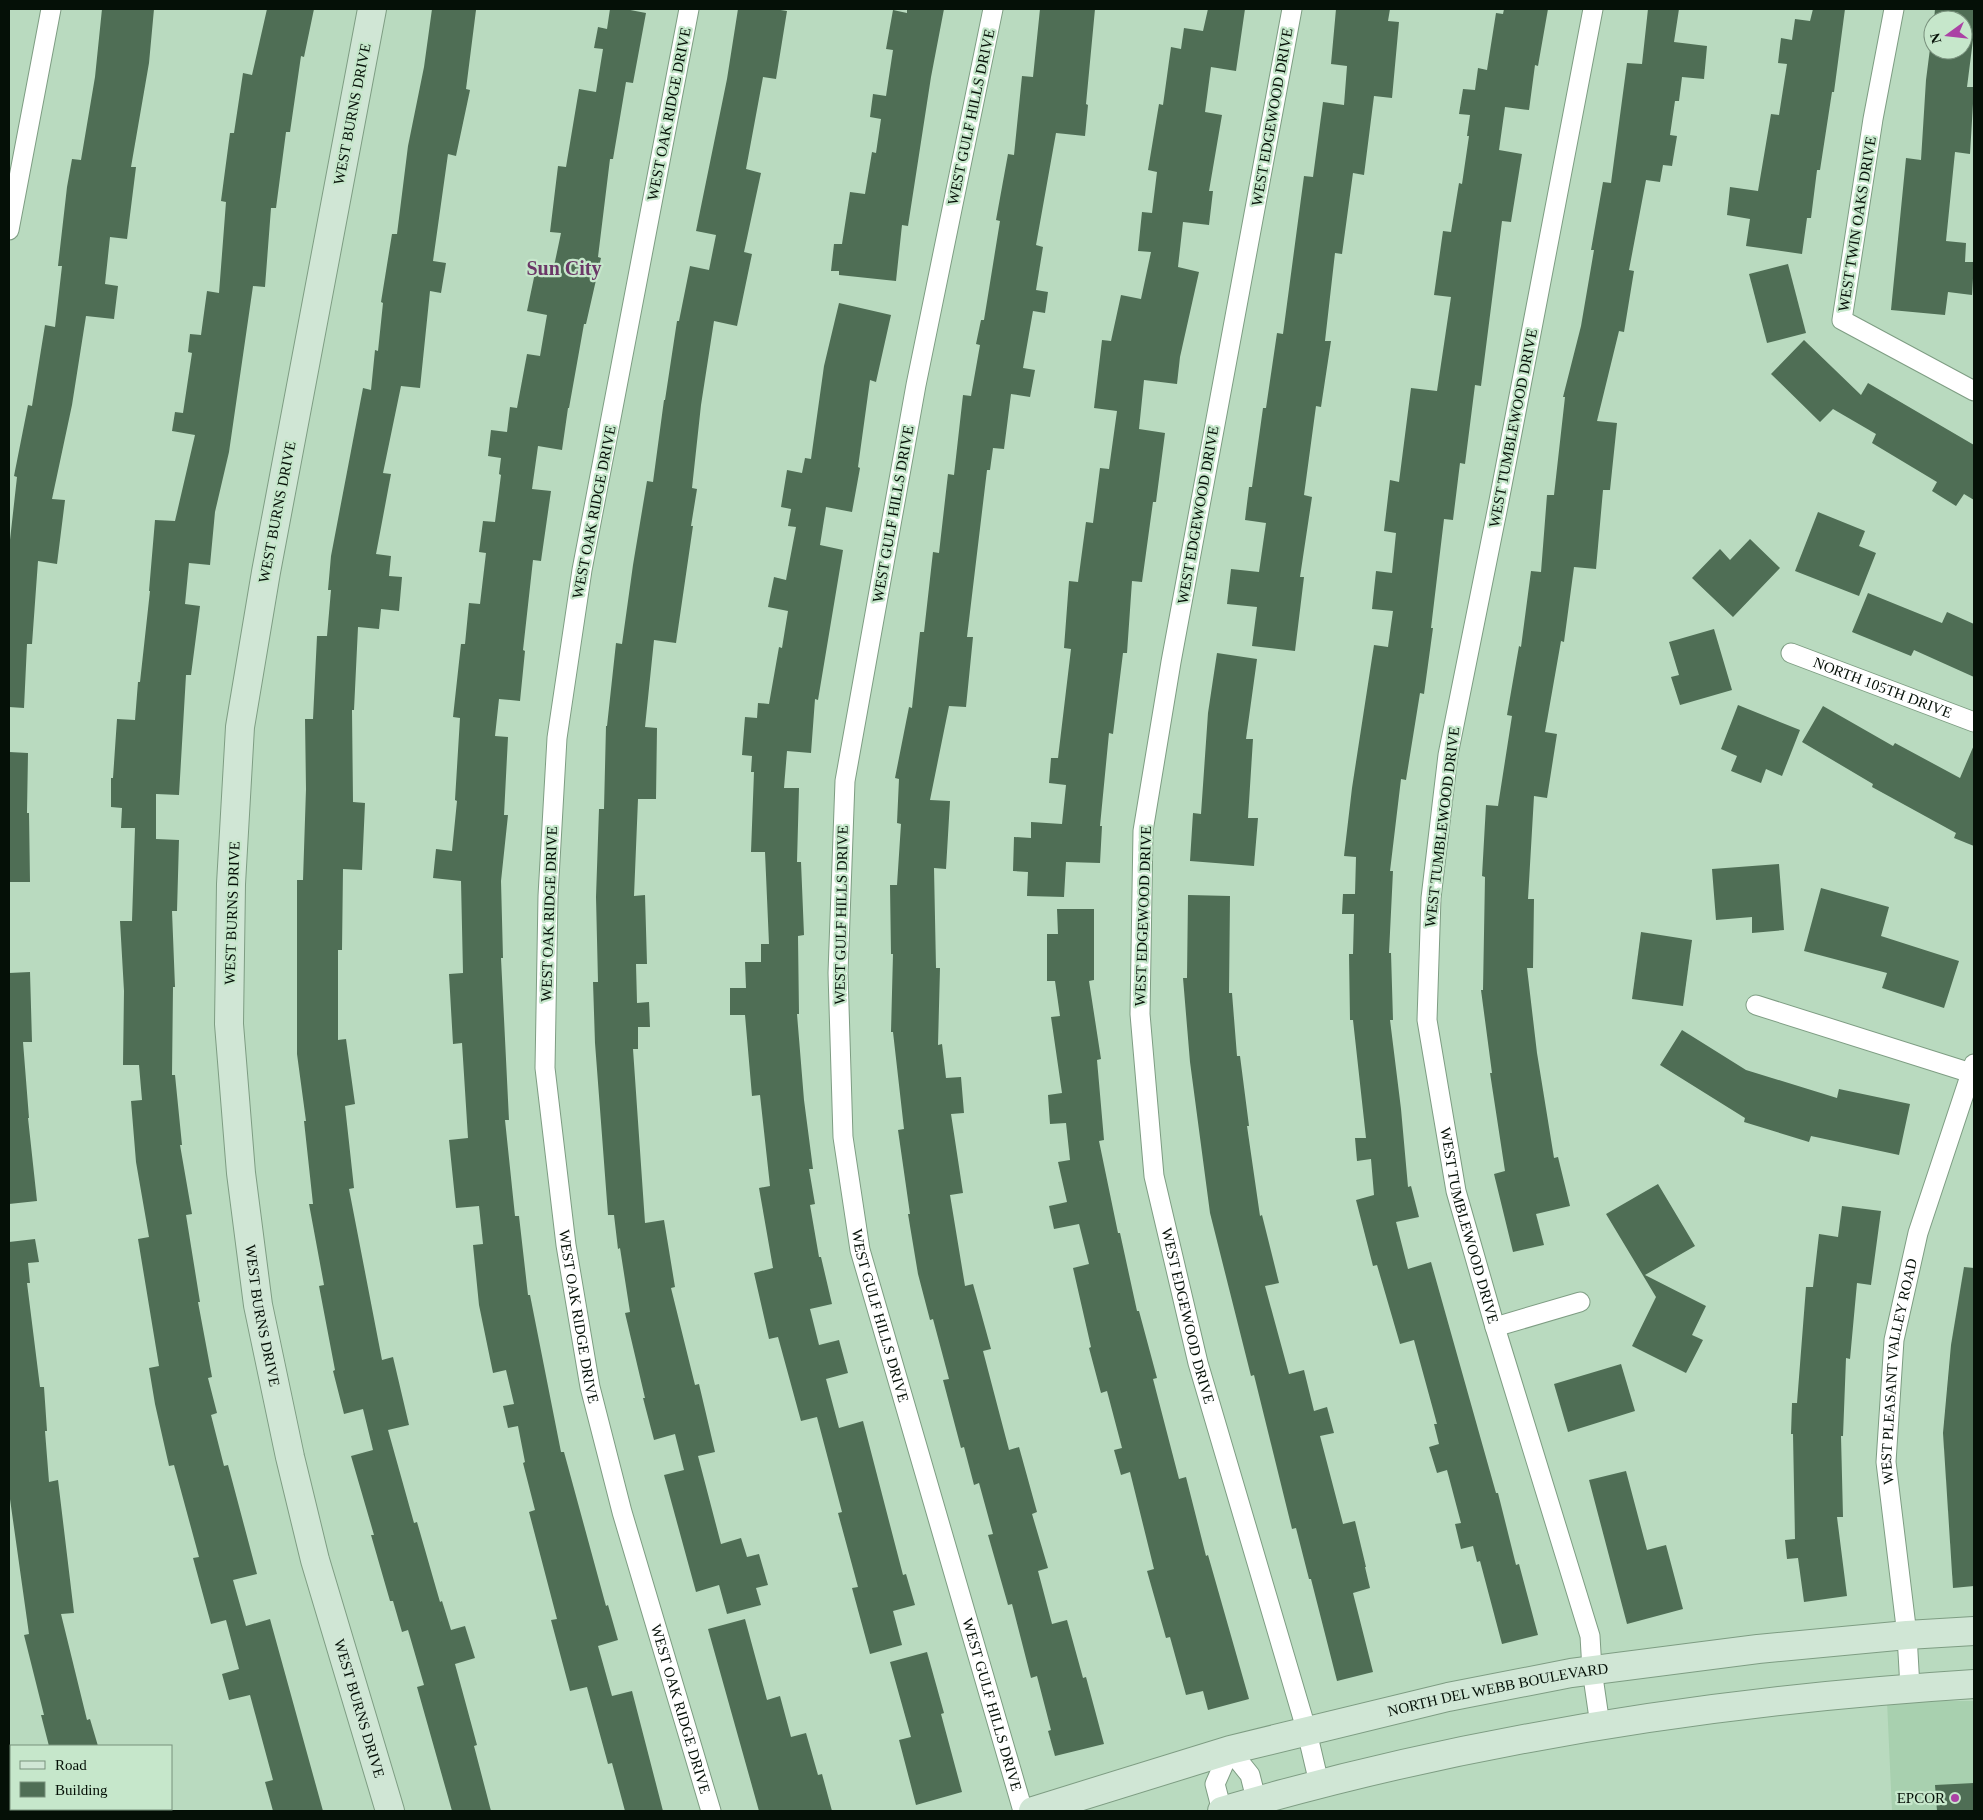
<svg xmlns="http://www.w3.org/2000/svg" width="1983" height="1820" font-family="'Times New Roman',serif">
	<style>
		.built { fill: #a8d0af }
		.building { fill: #4f6e55 }
		.lines { fill: none; stroke-linecap: round; stroke-linejoin: round }
		.street-casing { stroke: #7e9d83; stroke-width: 21 }
		.secondary-casing { stroke: #7e9d83; stroke-width: 30 }
		.street { stroke: #fff; stroke-width: 19 }
		.secondary { stroke: #d0e6d5; stroke-width: 28 }
		.poi-dot { fill: #ab42a5; stroke: #c6e7cb; stroke-width: 2 }
		.labels { text-anchor: middle; dominant-baseline: central; stroke-width: 4.5; stroke-linejoin: round; paint-order: stroke }
		.street-label { font-size: 15px; fill: #051007; stroke: #c6e7cb }
		.poi-label { font-size: 15px; fill: #051007; stroke: #c6e7cb; text-anchor: end }
		.district-label { font-size: 20px; font-weight: bold; fill: #6b3767; stroke: #c6e7cb }
	</style>
	<rect width="100%" height="100%" fill="#b9dabf"/>
	<!-- built -->
	<path class="built" d="M1887,1701h87v110h-82z"/>
	<!-- building -->
	<g class="building">
		<path d="M102,9h52l-5,54 -18,104h5l-9,72 -17,-2 -5,47 13,2 -4,33 -28,-3 -14,89 -20,94 13,1 -8,64 -19,-3 -6,83h-5l-3,64 -15,-1v-158l8,-72 -3,-1 14,-71 4,1 13,-81 10,2 7,-61h-4l9,-79 5,-28 9,1 14,-83z"/>
		<path d="M267,9h47l-10,48 -3,-1 -11,76h-4l-10,76h-5l-6,79 -12,-1 -24,166 -14,60 -5,53 -21,-2 -4,41 15,2 -9,69h-5l-7,120 -23,-1v45l23,1 -2,71h-5l3,76h-2l-1,88h3l7,70h-2l12,69 -6,1 14,87h-2l14,75 -4,1 9,35 -6,2 13,51 4,-1 29,109 -24,6 13,46 24,-7 53,192h-50l-8,-29 8,-2 -23,-85 -21,5 -7,-26 17,-5 -13,-49 -15,4 -18,-66 6,-1 -25,-92 -5,1 -14,-62 -6,-36 10,-2 -21,-127 11,-2 -13,-75 -5,-61 11,-1 -3,-35h-16l1,-74 -4,-70h12l3,-93h-14l1,-20 -11,-1v-29h2l4,-59 18,1 3,-38h2l10,-91h-1l6,-71 20,1 20,-86 -23,-4 3,-19 8,1 9,-60 -4,-1 2,-18 11,1 6,-44 12,2 7,-91 -5,-1 9,-68h4l9,-60 9,2z"/>
		<path d="M432,9l44,1 -10,79 4,1 -14,66 -8,-2 -15,107 13,2 -5,30 -11,-2 -10,97 -19,-2 -18,87 8,1 -15,80 15,2 -2,20 13,1 -3,34 -18,-2 -2,20 -21,-2 -4,83h-2l1,92 12,1 -3,67 -19,-1 -1,81h-4v90l8,-1 9,65 -10,2 9,82 -5,1 33,171 11,-3 16,68 -21,5 26,93 3,-1 23,80 2,-1 9,29 14,-4 10,32 -20,6 22,81 -3,1 17,65h-39l-35,-124 7,-2 -16,-55 -6,2 -9,-31h-3l-19,-66h3l-23,-79 22,-6 -10,-41 -19,5 -11,-43 2,-1 -16,-84 5,-1 -15,-81h4l-9,-83h2l-9,-67v-174h6l3,-91 -1,-70h8l4,-83h10l4,-46h-3l3,-34 32,-168 8,2 4,-40 3,1 5,-48 -2,-1 11,-68h5l11,-88 16,-79z"/>
		<path d="M610,9h15l21,4 -13,70 -7,-1 -13,77h-3l-12,98 3,1 -15,66h-2l-15,84h-1l-6,42 -24,-4 -6,43 19,2 -10,70 -8,-1 -10,90 2,1 -5,50 -21,-2 -4,37 13,1 -4,78h4l-7,66 2,77h-2l8,162h-4l10,96h4l9,79h2l31,157h3l42,154 2,-1 10,35 -20,6 14,50 20,-5 31,120h-38l-13,-48 -4,1 -21,-77 -17,4 -19,-71 6,-1 -28,-107 6,-2 -12,-47 2,-1 -7,-36 -10,2 -5,-22 11,-2 -8,-34 -13,3 -14,-68 -6,-60 10,-1 -4,-38 -23,2 -7,-68 19,-2 -6,-95 -9,1 -4,-70 14,-1 -2,-92 -28,-3 3,-29 16,2 5,-50 -2,-1 5,-82 -7,-1 8,-73h4l4,-41 11,1 6,-51 -7,-1 4,-31 12,1 6,-47 -2,-1 2,-16 -13,-2 3,-26 16,2 3,-25 7,1 10,-54 13,2 7,-41 -20,-4 9,-43 17,3 8,-38 -11,-1 8,-66 8,1 13,-78 17,3 7,-43 -9,-1 4,-21 9,2z"/>
		<path d="M738,9h36l13,2 -11,68 -13,-2 -17,92 15,4 -17,79 8,2 -15,72 -23,-5 -13,84 -9,83 5,1 -6,37h2l-17,117 -22,-3 -9,87 12,1 -1,71h-18l-4,97 11,-1 2,69h-11l1,39 12,-1 1,25h-12v22h-5l12,174 19,-3 11,67 -4,1 24,97 4,-1 16,68 -17,4 23,88 20,-6 6,19 12,-3 9,31 -12,3 5,17 -34,9 -8,-29 -23,7 -32,-117 20,-5 -9,-36 -21,6 -11,-42h2l-20,-85 5,-1 -10,-64 -2,1 -4,-34h-6l-13,-172 -2,-61h5l-2,-85 3,-88h5l2,-83h1l9,-83 6,1 11,-79 14,-84 6,1 11,-82h1l12,-79h2l11,-55 19,4 7,-35 -20,-4 31,-152z"/>
		<path d="M907,9h37l-13,68 -23,149 -6,-1 -6,56 -57,-6v-4h-8l3,-27h8l8,-52 15,2 7,-42 4,1 5,-34 -11,-2 3,-23 13,2 7,-46 -7,-1 7,-39 14,3z"/>
		<path d="M1040,9h55l-9,95 2,1 -3,31 -29,-3 -20,112 7,2 -7,43 12,2 -3,21 -12,-2 -10,57 12,2 -5,27 -19,-3 -7,55 -11,-1 -3,22h-3l-20,167h6l-7,70 -17,-1 -19,94 20,1 -4,68 -12,-1 2,100h4l-2,77 4,-1 4,34 15,-1 3,36 -13,1 12,79 -13,2 15,91 8,-2 18,65 -8,2 26,99 10,-3 18,65 -5,2 16,54 -10,3 14,53 15,-4 16,58 3,-1 18,67 -49,12 -7,-25 3,-1 -14,-54 -6,2 -19,-74 -4,1 -20,-70 5,-1 -14,-51 -5,2 -10,-38 -3,1 -18,-68 6,-1 -16,-60 -3,1 -12,-46 -10,-60h2l-12,-84 6,-1 -11,-97h-2l2,-78h-2l-1,-69h7l4,-61 -4,-1 2,-44 -4,-1 14,-71 3,1 8,-76h4l9,-80 6,1 9,-79 6,1 9,-80 8,1 9,-51 -4,-1 5,-24h3l16,-99 -4,-1 12,-66 6,1 8,-79 11,1z"/>
		<path d="M1208,9h37l-9,62 -25,-4 -6,45 17,3 -13,76h4l-4,34 -26,-3 -5,45 21,5 -19,85 -3,27 -33,-4 -5,49 26,4 -9,69h-3l-11,80 -10,-1 -5,72h-4l-10,81 -4,-1 -9,93h2l-2,37 -34,-1 -2,35 -37,-1 1,-24 -15,-1 1,-34 17,1v-16l31,2 4,-39 -17,-2 2,-25h7l13,-109 -7,-1 5,-67 9,1 8,-60 7,1 7,-55 9,1 8,-58 -23,-3 8,-68 9,1 10,-46 20,4 10,-47 -13,-1 4,-39 10,1 5,-41 -9,-2 11,-66 4,1 8,-58 10,2 3,-21 19,3z"/>
		<path d="M1336,9h54l-2,12 11,1 -7,76 -18,-2 -10,79 -11,-2 -11,81 -7,-1 -10,88h6l-10,66 -5,-1 -12,89 8,2 -12,80h4l-9,74 -43,-5 5,-39 -30,-3 4,-35 28,3 7,-49 -21,-3 4,-33h3l11,-79h3l11,-75 6,1 21,-158 9,1 10,-75 21,3 3,-39 -16,-2z"/>
		<path d="M1504,9h44l-10,57 -3,-1 -6,45 -24,-3 -6,43 23,4 -11,68 -9,-1 -21,165 -6,-1 -10,79 -5,-1 -7,57 -9,-1 -13,109h2l-9,66 -4,-1 -14,87 -5,-1 -11,92h3l-4,82h2l2,67h-3l11,89 7,78 3,-1 8,31 -23,5 12,47 23,-7 65,231h2l18,72 3,-1 19,71 -36,9 -22,-83 -3,1 -4,-16 -12,3 -6,-25 6,-1 -14,-53 -10,3 -8,-26 10,-3 -5,-20h3l-23,-84 -14,4 -23,-79 -4,1 -17,-66 18,-5 -3,-36 -14,2 -2,-23h11l-13,-118h-3l-1,-66h4l1,-40h-12l1,-20h12l1,-37 -12,-1 8,-68 22,-143 14,2 5,-36 -21,-2 4,-38 16,2 4,-40 -12,-2 6,-51 9,2 12,-94 26,3 14,-94 -17,-2 9,-64 8,1 8,-49 3,1 7,-48h-2l3,-21 -11,-1 4,-25 12,1 3,-22 9,2 9,-57 7,1z"/>
		<path d="M1648,9h31l-5,33 33,4 -3,33 -22,-2 -3,24h-4l-5,34 7,1 -5,30 -9,-1 -3,17 -14,-2 -17,90 5,1 -10,61 -5,-1 -22,90 20,2 -7,67h-7l-7,79 -22,-2 -10,75 -3,-1 -16,91 12,2 -10,64 -13,-2 -6,103h6l-1,69h-6l10,85 17,105 4,-1 12,49 -34,8 8,31 -31,7 -19,-78 11,-3 -15,-98h2l-11,-83h2l2,-113 -3,-1 4,-71 12,1 14,-90 -5,-1 12,-69 2,1 10,-76 10,1 6,-77h7l11,-98h-2l18,-71 13,-76h-3l12,-68 8,1 16,-120 15,1z"/>
		<path d="M1813,9h32l-11,83h-2l-12,78h-3l-6,48h-4l-5,36 -56,-8 4,-27 -23,-4 3,-28 28,4 13,-77 8,1 8,-51 -9,-1 3,-25 11,2 3,-21 15,2z"/>
		<path d="M1935,9h39v23l-7,55h7l-4,67 -15,-2 -9,89 20,2 -1,19h9l-2,33 -24,-3 -3,23 -54,-5 15,-152 15,2 5,-80 7,-55v25h30v-30h-29z"/>
		<path d="M1788,264l18,69 -39,10 -18,-69z"/>
		<path d="M839,303l52,12 -15,67 -6,-2 -12,87 2,1 -8,44 -26,-5 -6,38 23,5 -25,150 -3,-1 -4,54 -24,-2 -3,37h15l-2,74h4l3,73 -6,1 1,78h-2l7,86 9,69h-4l6,35 -5,1 9,52h2l11,47 -22,5 9,36 20,-5 9,33 -22,6 13,49 24,-7 40,154 3,-1 9,31 -22,6 9,34 -32,9 -18,-66 6,-1 -20,-74 4,-1 -25,-95 -16,4 -23,-84 -9,2 -15,-66 19,-5 -14,-80 11,-2 -10,-91 -8,1 -7,-81h-15v-27h16l-1,-26h16v-18h8l-4,-92h-14l3,-80h-3l1,-16 -10,-1 3,-38 12,1 1,-15 11,1 10,-57 3,1 6,-37 -20,-4 6,-30 12,3 10,-53 -8,-1 3,-17 -10,-2 6,-37 15,3 3,-15 6,1 13,-93z"/>
		<path d="M1804,340l57,55 7,-12 106,62v55l-10,-6 -8,12 -24,-15 5,-9 -65,-39 4,-9 -43,-25 -13,13 -49,-48z"/>
		<path d="M1818,512l47,19 -6,15 17,7 -17,43 -64,-25z"/>
		<path d="M1750,539l30,29 -47,49 -41,-39 28,-29 10,11z"/>
		<path d="M1868,593l74,30 5,-11 27,12v53l-60,-27 -3,6 -59,-24z"/>
		<path d="M1714,629l18,61 -52,15 -9,-28 8,-2 -10,-33z"/>
		<path d="M1217,653l40,6 -11,80h7l-5,79h10l-4,48 -64,-5 3,-48 8,1 7,-101z"/>
		<path d="M1738,705l62,25 -18,46 -16,-7 -5,14 -30,-12 6,-15 -16,-7z"/>
		<path d="M1823,706l70,40 2,-3 65,35 14,-33v101l-20,-8 2,-5 -84,-46 1,-3 -71,-42z"/>
		<path d="M9,752l19,1 -1,60h2l1,69h-21z"/>
		<path d="M1779,864l5,66 -32,3v-16l-36,3 -4,-51z"/>
		<path d="M1821,888l68,19 -8,29 78,25 -15,47 -62,-20 5,-15 -83,-22z"/>
		<path d="M1188,895l42,1 -1,97h3l5,63h3l9,70h-2l13,90 2,-1 17,68 -14,3 24,88 15,-4 10,41 13,-4 7,26 -14,3 23,88 12,-3 11,46h-1l5,21 -17,5 20,79 -36,9 -26,-102h-2l-13,-51 -4,1 -38,-154 -3,1 -41,-163 -20,-151 -7,-84h4z"/>
		<path d="M1057,909h37v71l-5,1 12,78 -4,1 7,80 -5,1 19,92h2l17,78h2l18,67 -4,1 26,100 7,-2 20,79 2,-1 41,144 -41,11 -5,-19 -17,4 -16,-58 -4,1 -19,-67 7,-2 -24,-97 -9,3 -7,-25 8,-2 -15,-57 -6,2 -12,-45 2,-1 -18,-79 16,-4 -10,-40 -25,5 -5,-23 18,-4 -9,-40 12,-2 -4,-37 -16,1 -2,-29 14,-2 -11,-76 9,-1 -5,-35h-8v-47h11z"/>
		<path d="M1641,932l51,8 -9,66 -51,-7z"/>
		<path d="M30,972l2,70h-9l6,76h-1l9,83 -28,3v-231z"/>
		<path d="M1682,1030l64,40 91,28 2,-9 71,15 -11,51 -88,-19 -2,6 -65,-20 1,-4 -85,-53z"/>
		<path d="M1658,1184l37,62 -50,29 61,31 -14,29 11,5 -17,33 -54,-27 24,-49 -50,-83z"/>
		<path d="M1842,1206l39,5 -10,74 -14,-2 -7,76 -4,-1 -3,78h-2l2,81h-6l10,79 -43,6 -6,-44 -11,1 -2,-19 10,-1 -2,-105h-2l1,-31h5l9,-116h7l6,-53 19,3z"/>
		<path d="M35,1239l4,23 -11,1 2,20h-3l13,104h4l3,44h-2l4,51 9,-2 16,133 -13,1 26,106 3,-1 8,27h-49l-8,-31h3l-20,-80 5,-1 -20,-142v-250z"/>
		<path d="M1964,1267l10,1v318l-21,2 -10,-155 8,-88z"/>
		<path d="M1621,1364l14,47 -67,21 -14,-48z"/>
		<path d="M1626,1471l21,79 19,-5 17,64 -56,15 -38,-144z"/>
		<path d="M745,1619l22,81 13,-4 11,41 15,-4 12,42 4,-1 10,37h-73l-51,-182z"/>
		<path d="M927,1652l17,61 -3,1 21,78 -46,13 -17,-65 12,-3 -21,-75z"/>
		<path d="M1974,1783v28h-37l-2,-26z"/>
	</g>
	<g class="lines">
		<!-- street casing -->
		<g class="street-casing">
			<g id="street">
				<path id="s1" d="M689,9l-107,561 -25,168 -9,158 -3,172 21,177 24,142 32,125 89,299"/>
				<path id="s2" d="M993,9l-77,376 -71,396 -7,192 5,164 17,113 163,561"/>
				<path id="s3" d="M1292,9l-121,653 -28,169 -3,183 14,162 44,187 109,369 12,51"/>
				<path id="s4" d="M1593,9l-95,497 -50,249 -17,143 -4,122 29,171 39,136 95,309 2,34 8,55"/>
				<path d="M1894,9l-21,110 -31,201 132,71"/>
				<path d="M9,230l42,-221"/>
				<path id="s5" d="M1791,653l183,69"/>
				<path d="M1756,1005l215,68"/>
				<path d="M1495,1327l85,-25"/>
				<path id="s6" d="M1910,1688l-3,-53 -21,-173 8,-122 24,-107 56,-169"/>
				<path d="M9,1810v1"/>
				<path d="M1222,1811l-7,-27 15,-34 20,25 9,36"/>
			</g>
		</g>
		<!-- secondary casing -->
		<g class="secondary-casing">
			<g id="secondary">
				<path id="s7" d="M372,9l-106,563 -26,155 -9,157 -2,140 12,149 17,132 32,152 25,103 75,251"/>
				<path id="s8" d="M1033,1811l197,-61 218,-53 123,-24 187,-24 149,-14 67,-4"/>
				<path d="M1222,1811c244,-72 499,-111 752,-127"/>
			</g>
		</g>
		<!-- street -->
		<use href="#street" class="street"/>
		<!-- secondary -->
		<use href="#secondary" class="secondary"/>
	</g>
	<!-- markers -->
	<circle class="poi-dot" cx="1955" cy="1798" r="5"/>
	<g class="labels">
		<!-- street labels -->
		<g class="street-label">
			<text transform="translate(352 114) rotate(-79)">WEST BURNS DRIVE</text>
			<text transform="translate(669 114) rotate(-79)">WEST OAK RIDGE DRIVE</text>
			<text transform="translate(971 117) rotate(-78)">WEST GULF HILLS DRIVE</text>
			<text transform="translate(1272 117) rotate(-80)">WEST EDGEWOOD DRIVE</text>
			<text transform="translate(1857 224) rotate(-81)">WEST TWIN OAKS DRIVE</text>
			<text transform="translate(1513 428) rotate(-79)">WEST TUMBLEWOOD DRIVE</text>
			<text transform="translate(277 512) rotate(-79)">WEST BURNS DRIVE</text>
			<text transform="translate(594 512) rotate(-79)">WEST OAK RIDGE DRIVE</text>
			<text transform="translate(893 514) rotate(-80)">WEST GULF HILLS DRIVE</text>
			<text transform="translate(1198 515) rotate(-80)">WEST EDGEWOOD DRIVE</text>
			<text stroke="none"><textPath href="#s5" startOffset="98">NORTH 105TH DRIVE</textPath></text>
			<text transform="translate(1442 827) rotate(-83)">WEST TUMBLEWOOD DRIVE</text>
			<text transform="translate(232 913) rotate(-88)">WEST BURNS DRIVE</text>
			<text transform="translate(549 914) rotate(-88)">WEST OAK RIDGE DRIVE</text>
			<text transform="translate(841 915) rotate(-89)">WEST GULF HILLS DRIVE</text>
			<text transform="translate(1143 916) rotate(-88)">WEST EDGEWOOD DRIVE</text>
			<text stroke="none"><textPath href="#s4" startOffset="1236">WEST TUMBLEWOOD DRIVE</textPath></text>
			<text stroke="none"><textPath href="#s7" startOffset="1321">WEST BURNS DRIVE</textPath></text>
			<text stroke="none"><textPath href="#s1" startOffset="1322">WEST OAK RIDGE DRIVE</textPath></text>
			<text stroke="none"><textPath href="#s2" startOffset="1325">WEST GULF HILLS DRIVE</textPath></text>
			<text stroke="none"><textPath href="#s3" startOffset="1325">WEST EDGEWOOD DRIVE</textPath></text>
			<text stroke="none"><textPath href="#s6" startOffset="319">WEST PLEASANT VALLEY ROAD</textPath></text>
			<text stroke="none"><textPath href="#s8" startOffset="481">NORTH DEL WEBB BOULEVARD</textPath></text>
			<text stroke="none"><textPath href="#s2" startOffset="1730">WEST GULF HILLS DRIVE</textPath></text>
			<text stroke="none"><textPath href="#s1" startOffset="1728">WEST OAK RIDGE DRIVE</textPath></text>
			<text stroke="none"><textPath href="#s7" startOffset="1726">WEST BURNS DRIVE</textPath></text>
		</g>
		<!-- poi labels -->
		<g class="poi-label">
			<text x="1945" y="1798">EPCOR</text>
		</g>
		<!-- district labels -->
		<g class="district-label">
			<text x="564" y="268">Sun City</text>
		</g>
	</g>
	<!-- border -->
	<rect width="1983" height="1820" fill="none" stroke="#051007" stroke-width="20"/>
	<!-- legend -->
	<rect x="10" y="1745" width="162" height="65" fill="#c6e7cb" stroke="#79917d"/>
	<rect x="20" y="1761" width="25" height="8" fill="#d0e6d5" stroke="#79917d"/>
	<text x="55" y="1770" font-size="15" fill="#051007">Road</text>
	<rect x="20" y="1782" width="25" height="15" fill="#4f6e55" stroke="#79917d"/>
	<text x="55" y="1795" font-size="15" fill="#051007">Building</text>
	<!-- north arrow -->
	<g transform="translate(1948 35) rotate(255)"><circle r="24" fill="#c6e7cb" stroke="#79917d"/>
	<path d="M0-4L9 19L0 12L-9 19Z" fill="#ab42a5"/>
	<text y="-8" font-size="14" font-weight="bold" text-anchor="middle" fill="#051007">N</text>
	</g>
</svg>
